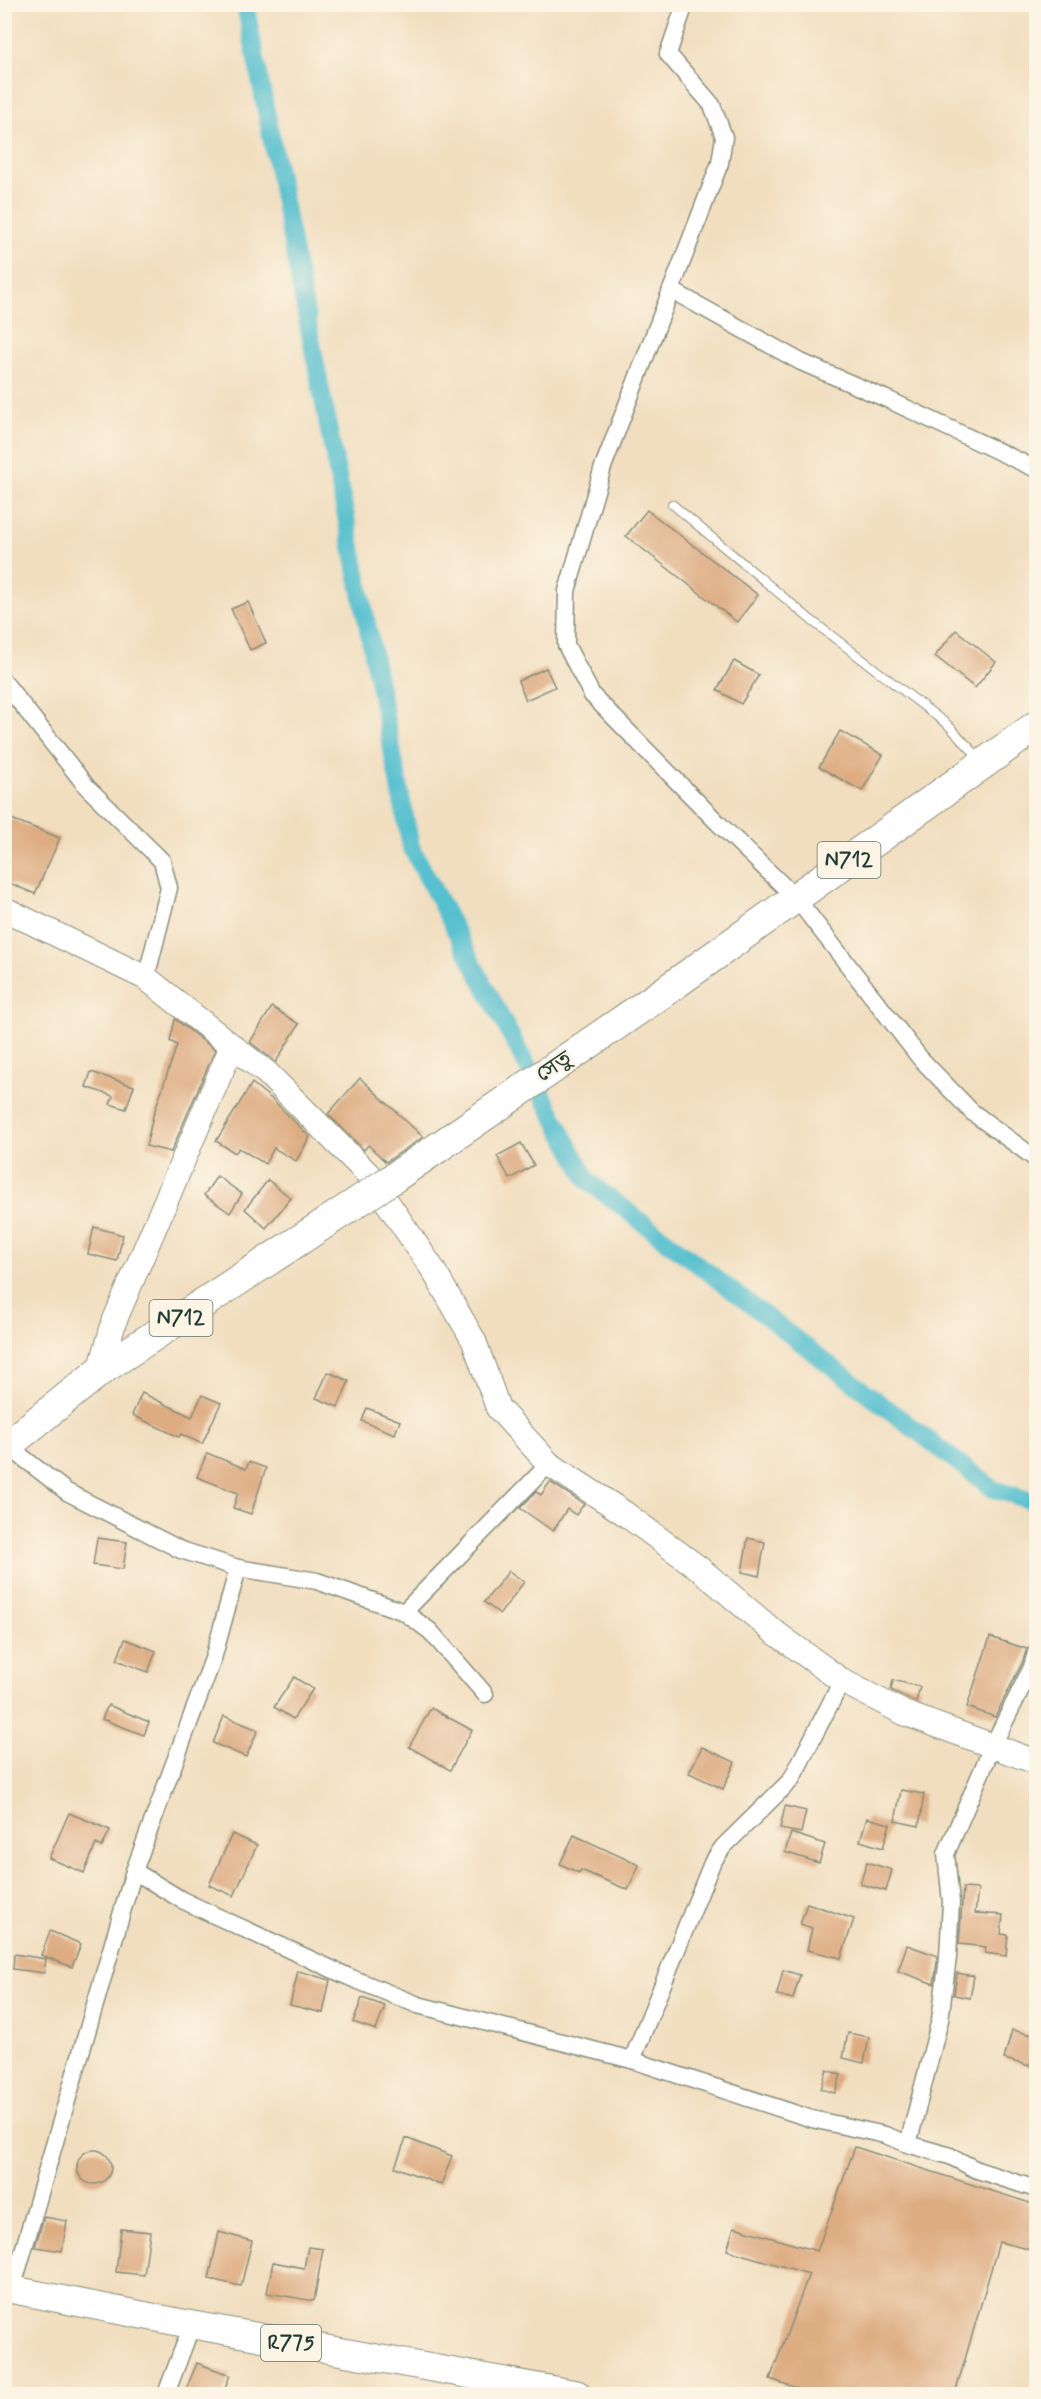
<svg xmlns="http://www.w3.org/2000/svg" width="1041" height="2399" font-family="Mynerve,'Noto Sans Bengali',sans-serif">
	<style>
		.lines { fill: none; stroke-linecap: round; stroke-linejoin: round }
		.canal { stroke: #55c0cf; stroke-width: 18 }
		.building { fill: #ddac81 }
		.lane-casing { stroke: #888e7a; stroke-width: 10 }
		.street-casing { stroke: #888e7a; stroke-width: 19 }
		.secondary-casing { stroke: #888e7a; stroke-width: 26 }
		.primary-casing { stroke: #888e7a; stroke-width: 29 }
		.highway-casing { stroke: #888e7a; stroke-width: 32 }
		.lane { stroke: #fff; stroke-width: 8 }
		.street { stroke: #fff; stroke-width: 16 }
		.secondary { stroke: #fff; stroke-width: 24 }
		.primary { stroke: #fff; stroke-width: 27 }
		.highway { stroke: #fff; stroke-width: 30 }
		.highway-bridge-casing { stroke: #888e7a; stroke-width: 32; stroke-linecap: butt }
		.highway-bridge { stroke: #fff; stroke-width: 30 }
		.labels { text-anchor: middle; dominant-baseline: central; stroke-width: 4.5; stroke-linejoin: round; paint-order: stroke }
		.shield { fill: #fcf5e5; stroke: #617469; stroke-width: 1.5 }
		.shield-label { font-size: 21px; font-weight: bold; fill: #1f3d34 }
		.street-label { font-size: 22px; fill: #1f3d34; stroke: #fcf5e5 }
	</style>
	<rect width="100%" height="100%" fill="#fcf5e5"/>
	<filter id="ink" filterUnits="userSpaceOnUse"><feTurbulence type="fractalNoise" baseFrequency=".0167" numOctaves="2"/><feDisplacementMap in="SourceGraphic" scale="12" xChannelSelector="R" yChannelSelector="G"/><feConvolveMatrix kernelMatrix="1 2 1 2 8 2 1 2 1" color-interpolation-filters="sRGB"/></filter>
	<filter id="wash" filterUnits="userSpaceOnUse"><feTurbulence type="fractalNoise" baseFrequency=".008" numOctaves="4" result="noise"/><feDisplacementMap in="SourceGraphic" scale="24" xChannelSelector="R" yChannelSelector="G"/><feGaussianBlur stdDeviation="1.35" result="paint"/><feColorMatrix in="noise" values="0 0 0 0 0 0 0 0 0 0 0 0 0 0 0 0 0 1.4 0 .05"/><feComposite in="paint" operator="in"/></filter>
	<g filter="url(#wash)">
		<rect width="100%" height="100%" fill="#f1debf"/>
		<g class="lines">
			<!-- canal -->
			<path class="canal" d="M245,4l166,843 177,334 405,308 43,13"/>
		</g>
		<g id="blocks">
			<!-- building -->
			<g class="building">
				<path d="M647,510l111,85 -21,27 -111,-86z"/>
				<path d="M248,602l18,41 -16,7 -19,-41z"/>
				<path d="M956,630l40,32 -21,26 -40,-32z"/>
				<path d="M734,661l25,14 -18,29 -24,-14z"/>
				<path d="M546,668l9,19 -29,13 -8,-19z"/>
				<path d="M840,731l43,24 -21,36 -43,-24z"/>
				<path d="M4,816l56,22 -25,56 -31,-13z"/>
				<path d="M272,1007l27,17 -23,38 -26,-20z"/>
				<path d="M175,1019l40,31 -44,102 -25,-6 7,-30 24,-71 -7,-4z"/>
				<path d="M91,1072l43,14 -8,23 -16,-5 3,-8 -27,-9z"/>
				<path d="M360,1078l63,59 -37,25 -18,-17 -4,5 -36,-36z"/>
				<path d="M252,1083l22,18 36,36 -14,24 -22,-13 -9,16 -26,-16 -4,5 -19,-12z"/>
				<path d="M521,1143l13,22 -24,14 -13,-23z"/>
				<path d="M217,1176l25,18 -12,19 -26,-18z"/>
				<path d="M268,1180l23,18 -25,30 -21,-19z"/>
				<path d="M94,1227l29,8 -6,26 -29,-7z"/>
				<path d="M328,1372l21,9 -11,26 -22,-9z"/>
				<path d="M142,1393l50,24 10,-22 19,8 -19,41 -21,-10 -2,3 -47,-22z"/>
				<path d="M367,1408l33,13 -5,13 -33,-13z"/>
				<path d="M207,1453l39,16 3,-7 17,6 -15,46 -18,-6 5,-15 -41,-16z"/>
				<path d="M550,1482l34,22 -8,11 -9,-6 -14,22 -33,-23 16,-16 5,3z"/>
				<path d="M97,1538l30,4 -4,27 -30,-4z"/>
				<path d="M748,1538l17,4 -6,34 -17,-4z"/>
				<path d="M509,1571l15,11 -24,32 -16,-12z"/>
				<path d="M990,1637l37,12 -5,14 -27,54 -28,-10z"/>
				<path d="M125,1639l31,12 -8,21 -31,-12z"/>
				<path d="M294,1677l19,12 -20,30 -19,-12z"/>
				<path d="M893,1680l27,7 -4,15 -25,-12z"/>
				<path d="M108,1705l41,17 -5,13 -42,-16z"/>
				<path d="M431,1708l41,22 -22,40 -41,-23z"/>
				<path d="M224,1716l34,14 -12,27 -33,-14z"/>
				<path d="M702,1747l33,15 -12,27 -34,-16z"/>
				<path d="M901,1790l23,4 -5,32 -24,-5z"/>
				<path d="M785,1806l21,5 -5,22 -21,-4z"/>
				<path d="M69,1813l41,17 -8,17 -6,-3 -12,29 -35,-15z"/>
				<path d="M867,1818l23,6 -7,24 -23,-7z"/>
				<path d="M791,1833l34,11 -6,19 -34,-11z"/>
				<path d="M232,1834l25,11 -23,51 -25,-11z"/>
				<path d="M574,1835l65,30 -11,25 -47,-20 -2,3 -19,-9z"/>
				<path d="M867,1862l25,8 -6,21 -26,-7z"/>
				<path d="M963,1888l15,1 -3,24 28,2 -2,19 7,1 -2,21 -21,-3 1,-6 -27,-3z"/>
				<path d="M807,1903l47,16 -13,39 -34,-8 5,-22 -12,-4z"/>
				<path d="M50,1931l31,13 -9,23 -31,-12z"/>
				<path d="M907,1945l31,11 -4,28 -36,-13z"/>
				<path d="M14,1954l32,5 -2,14 -31,-4z"/>
				<path d="M783,1970l17,5 -7,24 -16,-4z"/>
				<path d="M298,1971l32,9 -7,33 -33,-8z"/>
				<path d="M957,1973l17,3 -4,22 -16,-3z"/>
				<path d="M362,1998l23,8 -9,24 -23,-8z"/>
				<path d="M1012,2030l24,6 -6,30 -26,-7z"/>
				<path d="M848,2033l21,4 -5,26 -21,-5z"/>
				<path d="M827,2070l14,5 -6,18 -14,-4z"/>
				<path d="M406,2138l46,18 -11,29 -46,-18z"/>
				<path d="M855,2147l181,58v46l-37,-9 -44,152h-141l-44,-15 39,-105 -82,-24 7,-23 83,24z"/>
				<circle cx="94" cy="2167" r="17"/>
				<path d="M44,2217l23,4 -5,30 -27,-4z"/>
				<path d="M121,2229l29,3 -6,43 -28,-3z"/>
				<path d="M219,2232l33,9 -11,45 -32,-7z"/>
				<path d="M308,2247l15,2 -9,52 -47,-8 6,-31 31,6z"/>
				<path d="M197,2363l33,12 -7,19h-39z"/>
			</g>
		</g>
	</g>
	<g filter="url(#ink)">
		<use href="#blocks" fill-opacity="0" stroke="#888e7a" stroke-width="1.5"/>
		<g class="lines">
			<!-- lane casing -->
			<g class="lane-casing">
				<path id="lane" d="M672,504l139,116 137,105 33,35"/>
			</g>
			<!-- street casing -->
			<g class="street-casing">
				<g id="street">
					<path d="M685,4l-17,50 44,51 12,32 -4,26 -117,304 -36,124 -1,54 26,50 126,128 78,75 124,160 52,54 64,47"/>
					<path d="M671,290l130,72 88,38 147,69"/>
					<path d="M4,682l83,105 75,74 7,27 -23,90"/>
					<path d="M8,1446l59,46 114,58 57,18 79,13 87,31 26,19 55,63"/>
					<path d="M404,1612l145,-148"/>
					<path d="M1036,1653l-4,14 -39,78 -47,109 5,48 -3,55 -8,63 -32,124 42,12 27,14 59,19"/>
					<path d="M134,1871l48,29 34,16 133,61 69,28 214,55 180,59 73,16 23,9"/>
					<path d="M632,2060l80,-197 11,-16 68,-67 51,-99"/>
					<path d="M12,2289l122,-418 79,-212 25,-91"/>
					<path d="M166,2394l21,-56"/>
				</g>
			</g>
			<!-- secondary casing -->
			<g class="secondary-casing">
				<g id="secondary">
					<path d="M4,909l142,69 86,68 -118,276 -14,49"/>
					<path d="M232,1046l35,27 101,101 64,94 42,73 24,67 51,56 75,49 76,56 73,62 69,50 62,32 132,49"/>
				</g>
			</g>
			<!-- primary casing -->
			<g class="primary-casing">
				<path id="primary" d="M4,2288l189,37 384,69"/>
			</g>
			<!-- highway casing -->
			<g class="highway-casing">
				<g id="highway">
					<path d="M392,1179l269,-185 375,-268"/>
					<path d="M4,1448l96,-77 265,-174"/>
				</g>
			</g>
			<!-- lane -->
			<use href="#lane" class="lane"/>
			<!-- street -->
			<use href="#street" class="street"/>
			<!-- secondary -->
			<use href="#secondary" class="secondary"/>
			<!-- primary -->
			<use href="#primary" class="primary"/>
			<!-- highway -->
			<use href="#highway" class="highway"/>
			<!-- highway-bridge casing -->
			<g class="highway-bridge-casing">
				<path id="highway-bridge" d="M365,1197l27,-18"/>
			</g>
			<!-- highway-bridge -->
			<use href="#highway-bridge" class="highway-bridge"/>
		</g>
	</g>
	<g class="labels">
		<!-- shield labels -->
		<g class="shield">
			<rect x="817.5" y="842" width="63" height="36" rx="4.5"/>
			<rect x="149.5" y="1300" width="63" height="36" rx="4.5"/>
			<rect x="261" y="2325" width="60" height="36" rx="4.5"/>
		</g>
		<g class="shield-label">
			<text x="849" y="860">N712</text>
			<text x="181" y="1318">N712</text>
			<text x="291" y="2343">R775</text>
		</g>
		<!-- street labels -->
		<g class="street-label">
			<text transform="translate(554 1067) rotate(-34)">সেতু</text>
		</g>
	</g>
	<!-- margin -->
	<rect width="1041" height="2399" fill="none" stroke="#fcf5e5" stroke-width="24"/>
</svg>
